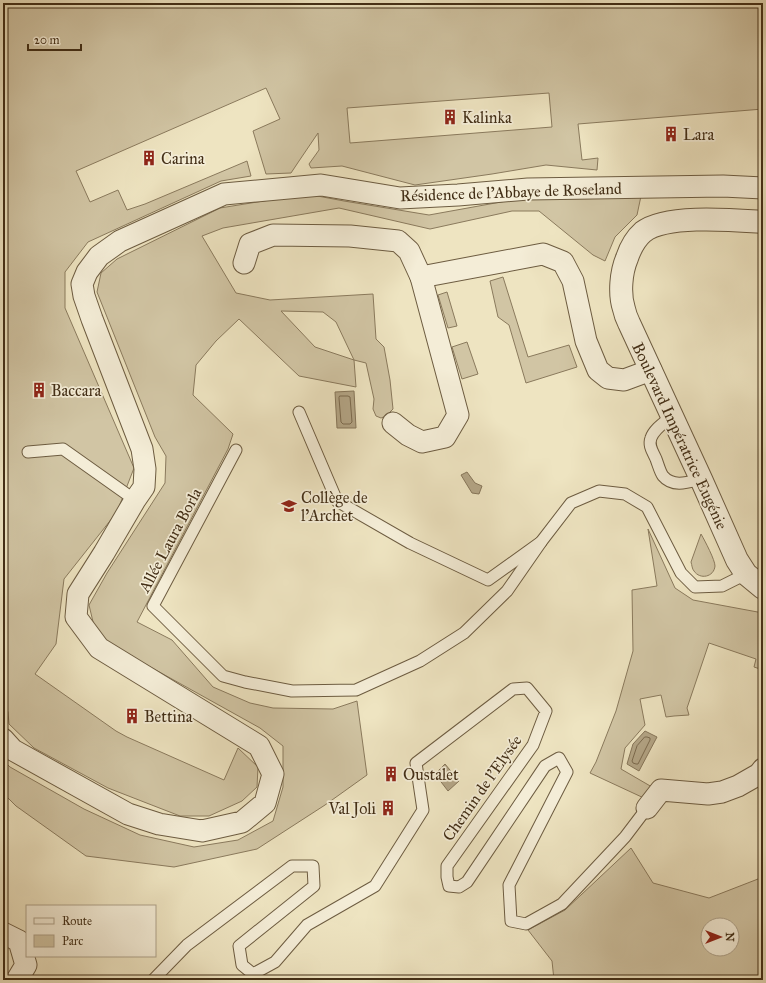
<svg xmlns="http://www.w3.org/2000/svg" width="766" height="983" font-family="'IM FELL Great Primer',serif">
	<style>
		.green { fill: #d1c5a4; stroke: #8a7a5d; fill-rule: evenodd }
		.water { fill: #b4a687; stroke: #86765a }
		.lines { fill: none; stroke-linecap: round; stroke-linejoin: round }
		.shore { stroke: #7b6a4e; stroke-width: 1 }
		.service-casing { stroke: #6d5c41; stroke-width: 13 }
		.minor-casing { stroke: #6d5c41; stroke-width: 23 }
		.tertiary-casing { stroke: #6d5c41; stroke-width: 24 }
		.service { stroke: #f4edd7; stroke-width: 11 }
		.minor { stroke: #f4edd7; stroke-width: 21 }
		.tertiary { stroke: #f4edd7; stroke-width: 22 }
		.labels { text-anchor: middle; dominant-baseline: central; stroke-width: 3.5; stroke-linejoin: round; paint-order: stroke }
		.poi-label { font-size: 16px; fill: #422e16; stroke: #f4edd7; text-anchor: start }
		.street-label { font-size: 16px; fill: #422e16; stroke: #f4edd7 }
	</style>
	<rect width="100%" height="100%" fill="#eee4c1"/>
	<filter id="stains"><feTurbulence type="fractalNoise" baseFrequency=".005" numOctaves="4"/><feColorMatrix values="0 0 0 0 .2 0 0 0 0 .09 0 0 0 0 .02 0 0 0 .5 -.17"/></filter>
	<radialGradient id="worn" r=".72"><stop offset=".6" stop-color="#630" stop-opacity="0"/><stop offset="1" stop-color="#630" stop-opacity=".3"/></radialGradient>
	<!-- green -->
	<g class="green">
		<path d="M3,3h760v106l-185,15 4,36 16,-2 -1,12 -51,-5 -54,9 -77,11 -73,-19 -31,2 -2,-4 10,-14 -1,-17 -19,28 -8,12 -25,1 -13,-43 27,-12 -14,-31 -190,83 14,31 28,-12 9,20 18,-6 102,-43 4,15 -30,5 -133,61 -23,30v36l69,160 -17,44 -53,67 -8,65 -21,30 81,57 11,6 97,43 14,-32 20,19 -1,20 -15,14 -33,15h-29l-72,-28 -74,-40 -25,-24 -1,-12 -5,-10zM549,93l3,34 -202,16 -3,-35z"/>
		<path d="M307,194l37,7 85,14 83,-15 129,-4 -4,19 -22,22 -10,24 -12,-6 -54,-44h-27l-82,18 -91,-21 -116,20 -21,8 34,57 34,7 103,-6 3,45 8,8 6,33 3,29 -7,7 -5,2 -5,-2 -3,-7 1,-10 -8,-36 -12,-3 2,27 -57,-11 -60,-57 -23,22 -20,24 -3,30 40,39 -5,15 -91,173 35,18 41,47 37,16 23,5 60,1 24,-8 10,74 -42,30 -68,44 -83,18 -88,-11 -70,-50 -13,-13v-33l7,7 74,42 56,26 54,12 44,-7 35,-19 10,-34v-41l-23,-18 -151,-84 -15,-18 -5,-21 18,-32 58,-90 1,-27 -11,-19 -58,-145 4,-19 16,-14 103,-51zM281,311l42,1 13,10 18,38 -39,-13z"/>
		<path d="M503,277l25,80 41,-12 8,22 -51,16 -17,-58 -11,-8 -8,-36z"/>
		<path d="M447,292l10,34 -9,2 -10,-33z"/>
		<path d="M467,342l11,32 -16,5 -10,-32z"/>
		<path d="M648,529l27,59 18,12 70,13v57l-9,-3 2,-8 -47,-16 -22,65 2,7 -15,1 -8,1 -5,-22 -21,4 5,26 -20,23 -4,21 31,18 -6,12 -56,-26 6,-11 20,-51 17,-60 -1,-61 25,-4z"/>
		<path d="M701,534c4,7 14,26 14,32 -1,11 -15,14 -21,5 -2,-2 -2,-6 -3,-9z"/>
		<path d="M631,848l22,35 56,15 49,-19 5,-6v107h-209l-2,-19 -24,-31 37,-20zM708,925h24v24h-24z"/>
	</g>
	<!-- water -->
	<g class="water">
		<path d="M354,391l2,37h-19l-2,-36z"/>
		<path d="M467,472l8,11 7,3 -3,8 -7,-1 -11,-18z"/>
		<path d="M645,731l12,6 -18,34 -12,-7 6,-20z"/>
		<path d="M445,764l14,17 -11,10 -13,-17z"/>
	</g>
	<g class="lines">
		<!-- shore -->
		<g class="shore">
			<path d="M340,396h8l2,1 2,25 -2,2h-7l-2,-2 -2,-24z"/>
			<path d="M645,737h2l3,1v2l-12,24h-2l-3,-1 -1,-2 5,-15z"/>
		</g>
		<!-- service casing -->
		<g class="service-casing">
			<g id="service">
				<path d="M299,412l38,89 73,42 78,37 53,-38 30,-39 28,-12 26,3 22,13 34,66 14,14 27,-1 24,-12"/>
				<path d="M672,416c-7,6 -18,13 -21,22 -3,8 2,14 5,21 2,5 4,13 7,17 10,12 26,6 38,3"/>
				<path d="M236,450l-83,156 70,70 22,6 47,9 64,-1 64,-29 44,-28 43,-42 34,-49"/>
				<path d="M28,452l35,-3 72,51"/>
				<path d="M153,980l34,-35 105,-79h21l1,20 -75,60 3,19 11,9 22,-12 32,-37 68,-39 48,-76 -7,-47 97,-74 14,-1 19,23 -13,34 -86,121v11l2,9 10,1 8,-5 78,-116 14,-8 8,14 -58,113 2,36 15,3 36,-20 63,-67 22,-29"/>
			</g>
		</g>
		<!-- minor casing -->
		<g class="minor-casing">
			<g id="minor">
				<path d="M244,263l6,-19 23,-9 77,1 48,5 11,10 12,26"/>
				<path d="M393,423l15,12 14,7 23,-5 13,-22 -37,-138 122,-23 20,8 10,19 13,60 12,29 10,8 16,2 27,-10"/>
				<path d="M3,739l10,11 115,64 31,10 43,7 40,-9 23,-19 8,-29 -14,-28 -160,-98 -23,-31 2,-23 26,-41 31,-53 9,-13 1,-18 -3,-20 -50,-130 -8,-23 -2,-12 5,-12 12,-16 21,-15 104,-47 97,-9 79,13 58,-3 70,-6 195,-3 40,2"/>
				<path d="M647,808l14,-18 47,4 14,-2 16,-6 21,-12 4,-5"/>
				<path d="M3,933l16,8 7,24 -9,15"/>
			</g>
		</g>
		<!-- tertiary casing -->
		<g class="tertiary-casing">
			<path id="tertiary" d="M763,222c-30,-2 -97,-8 -120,10 -8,7 -13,17 -16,26 -6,14 -8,36 -3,51 1,5 3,10 5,14l72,156 36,81 9,14 17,14"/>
		</g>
		<!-- service -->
		<use href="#service" class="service"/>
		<!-- minor -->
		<use href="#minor" class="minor"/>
		<!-- tertiary -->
		<use href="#tertiary" class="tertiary"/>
	</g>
	<!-- icons -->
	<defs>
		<g id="building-bare" transform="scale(1.2)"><path d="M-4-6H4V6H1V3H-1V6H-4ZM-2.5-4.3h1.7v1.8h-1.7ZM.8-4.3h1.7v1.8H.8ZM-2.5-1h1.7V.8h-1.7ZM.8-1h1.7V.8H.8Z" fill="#8f2418" stroke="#f4edd7" stroke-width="2.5" paint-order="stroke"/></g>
		<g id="school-bare" transform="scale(1.2)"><path d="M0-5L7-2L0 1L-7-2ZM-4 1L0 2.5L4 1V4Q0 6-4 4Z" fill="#8f2418" stroke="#f4edd7" stroke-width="2.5" paint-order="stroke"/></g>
	</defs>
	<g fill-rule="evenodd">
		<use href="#building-bare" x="450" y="117"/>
		<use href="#building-bare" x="671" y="134"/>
		<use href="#building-bare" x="149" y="158"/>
		<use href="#building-bare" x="39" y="390"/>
		<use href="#school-bare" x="289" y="506"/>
		<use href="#building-bare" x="132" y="716"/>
		<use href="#building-bare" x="391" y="774"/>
		<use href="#building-bare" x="388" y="808"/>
	</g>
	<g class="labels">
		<!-- poi labels -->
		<g class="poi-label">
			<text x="462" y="117">Kalinka</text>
			<text x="683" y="134">Lara</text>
			<text x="161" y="158">Carina</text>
			<text x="51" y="390">Baccara</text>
			<text x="301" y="497">Collège de<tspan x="301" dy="18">l'Archet</tspan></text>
			<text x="144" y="716">Bettina</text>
			<text x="403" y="774">Oustalet</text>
			<text x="376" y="808" text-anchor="end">Val Joli</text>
		</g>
		<!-- street labels -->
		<g class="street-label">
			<text transform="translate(511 192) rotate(-2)">Résidence de l'Abbaye de Roseland</text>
			<text transform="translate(680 436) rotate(65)">Boulevard Impératrice Eugénie</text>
			<text transform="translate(170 540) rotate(-62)">Allée Laura Borla</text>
			<text transform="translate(482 788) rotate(-55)">Chemin de l'Elysée</text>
		</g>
	</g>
	<!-- margin -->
	<rect width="766" height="983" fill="none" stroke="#eee4c1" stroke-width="16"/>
	<rect x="4" y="4" width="758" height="975" fill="none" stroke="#422e16" stroke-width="2"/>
	<rect x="8" y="8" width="750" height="967" fill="none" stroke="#422e16"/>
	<!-- legend -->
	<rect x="26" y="905" width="130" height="52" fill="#f4edd7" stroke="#ada18a"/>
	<rect x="34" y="918" width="20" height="6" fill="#f4edd7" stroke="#ada18a"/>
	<text x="62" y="925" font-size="12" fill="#422e16">Route</text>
	<rect x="34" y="935" width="20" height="12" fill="#d1c5a4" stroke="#ada18a"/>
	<text x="62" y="945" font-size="12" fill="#422e16">Parc</text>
	<!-- north arrow -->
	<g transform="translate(720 937) rotate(90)"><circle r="19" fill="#f4edd7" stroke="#ada18a"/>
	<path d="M0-3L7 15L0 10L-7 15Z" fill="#8f2418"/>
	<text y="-6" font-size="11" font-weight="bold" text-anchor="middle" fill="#422e16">N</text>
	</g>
	<!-- scale -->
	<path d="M28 44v6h53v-6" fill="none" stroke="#422e16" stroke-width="2"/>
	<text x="34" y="44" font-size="12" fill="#422e16" stroke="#f4edd7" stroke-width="3" paint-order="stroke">20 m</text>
	<rect width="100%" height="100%" filter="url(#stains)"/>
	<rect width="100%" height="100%" fill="url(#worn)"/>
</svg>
